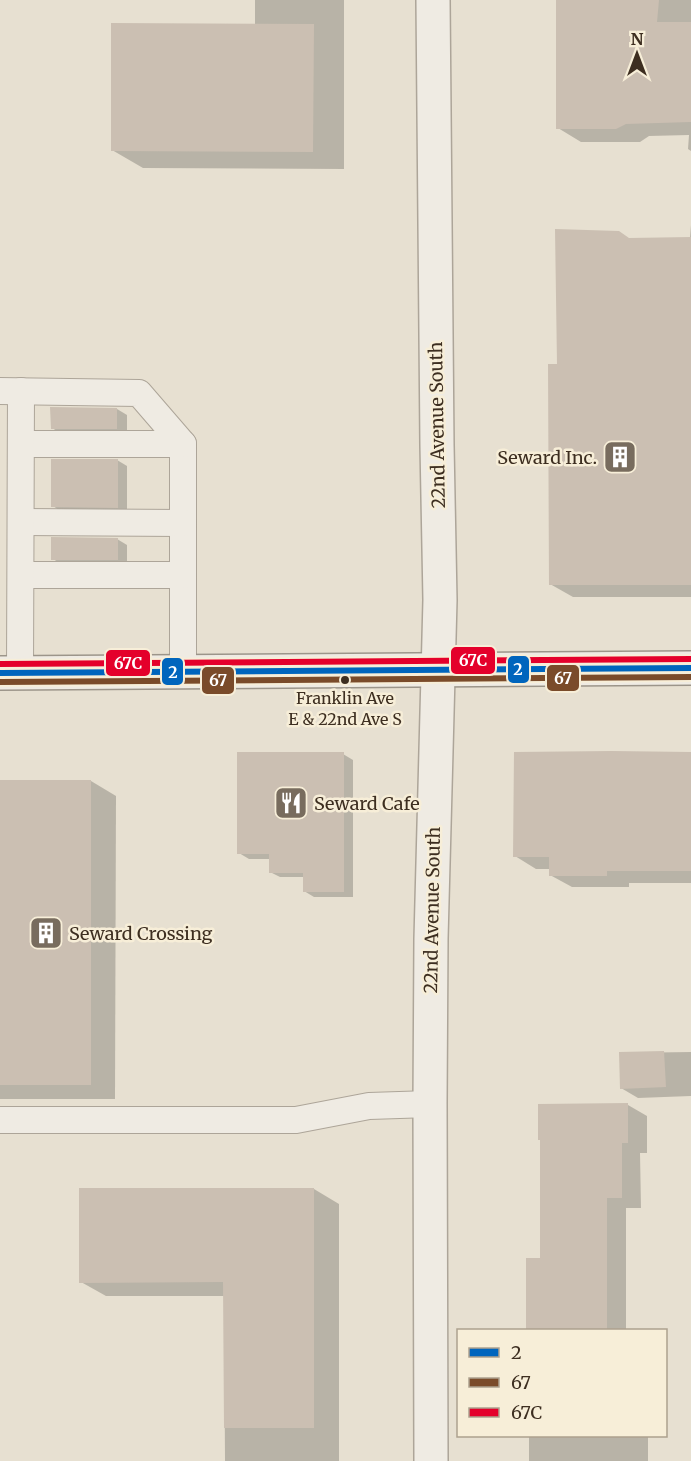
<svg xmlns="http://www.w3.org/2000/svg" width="691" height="1461" font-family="Merriweather,serif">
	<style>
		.shadow { fill: #0003 }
		.building { fill: #cbbfb2 }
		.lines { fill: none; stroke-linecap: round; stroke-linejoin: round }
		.lane-casing { stroke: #ada599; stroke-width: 28 }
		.street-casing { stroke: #ada599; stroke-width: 36 }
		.secondary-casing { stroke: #9c958a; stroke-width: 36 }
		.lane { stroke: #efebe3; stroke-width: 26 }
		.street { stroke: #efebe3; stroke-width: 33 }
		.secondary { stroke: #efebe3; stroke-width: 33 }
		.bus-1-casing { stroke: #f7eed8; stroke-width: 10 }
		.bus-2-casing { stroke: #f7eed8; stroke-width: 10 }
		.bus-3-casing { stroke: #f7eed8; stroke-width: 10 }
		.bus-1 { stroke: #0065bd; stroke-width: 6 }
		.bus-2 { stroke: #7a4b2a; stroke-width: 6 }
		.bus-3 { stroke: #e4002b; stroke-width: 6 }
		.bus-dot { fill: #3d2e20; stroke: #f7eed8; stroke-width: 2 }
		.labels { text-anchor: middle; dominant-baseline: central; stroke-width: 5; stroke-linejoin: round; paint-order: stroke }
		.bus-label { font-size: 16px; fill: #3d2e20; stroke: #f7eed8 }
		.street-label { font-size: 18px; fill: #3d2e20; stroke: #f7eed8 }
		.poi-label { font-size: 18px; fill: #3d2e20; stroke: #f7eed8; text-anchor: start }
		.line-badge { stroke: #f7eed8; stroke-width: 2 }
		.badge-label { font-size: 16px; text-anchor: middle; font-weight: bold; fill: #fff }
	</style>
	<rect width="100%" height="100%" fill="#e7e0d1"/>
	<!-- shadow -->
	<g class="shadow">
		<path d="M255,0h89v169l-201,-1 -31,-18 143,-125z"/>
		<path d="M558,0h133v151l-3,-2 1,-14 -40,1 -9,6h-59l-23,-14z"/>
		<path d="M691,225v372h-118l-23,-13 8,-219 74,-125 58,-2z"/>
		<path d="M117,409l10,6v19h-65l-10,-6z"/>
		<path d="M117,460l10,6v46h-65l-9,-6z"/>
		<path d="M117,539l10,6v20h-64l-10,-6z"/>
		<path d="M691,753v130h-62v4h-57l-22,-12v-6h-14l-21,-13z"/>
		<path d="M343,754l10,6v137h-39l-10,-6v-14h-24l-10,-5v-13h-21l-10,-6z"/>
		<path d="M0,781h91l25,15 -1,303h-115z"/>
		<path d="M691,1052v44l-53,2 -17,-10 -1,-35z"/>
		<path d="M628,1105l19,11v37h-7l1,55h-15v122h-98v-71h13l-1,-153z"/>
		<path d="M314,1189l25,15v257h-114l-1,-165h-118l-25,-14z"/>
		<rect x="529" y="1436" width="119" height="25"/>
	</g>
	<!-- building -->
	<g class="building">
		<path d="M556,0h103l-2,22h34v100l-65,2 -10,5h-60z"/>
		<path d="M111,23l203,1 -1,128 -202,-1z"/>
		<path d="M555,229l64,2 10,7 62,-1v348h-142l-1,-221h9z"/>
		<path d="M50,407l67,1v21h-66z"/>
		<path d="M51,459h67v49l-67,-1z"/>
		<path d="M51,537l67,1v22h-67z"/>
		<path d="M612,751l79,1v119h-84v5h-58v-19h-36l1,-105z"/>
		<path d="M237,752h107v140h-41v-19h-34v-19h-32z"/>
		<rect x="0" y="780" width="91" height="305"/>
		<path d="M664,1051l2,36 -46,2 -1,-37z"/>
		<path d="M628,1103v40h-6v55h-15v132h-81v-72h14v-118h-2v-36z"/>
		<path d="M79,1188h235v240h-90l-1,-146 -144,1z"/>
	</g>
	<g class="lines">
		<!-- lane casing -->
		<g class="lane-casing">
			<g id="lane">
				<path d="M0,391l139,2 44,51v228"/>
				<path d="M22,444h161"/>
				<path d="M21,522l162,1"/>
				<path d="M21,575h162"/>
				<path d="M20,673l1,-282"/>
				<path d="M0,1120h296l73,-14 61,-2"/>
			</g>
		</g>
		<!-- street casing -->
		<g class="street-casing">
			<path id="street" d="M431,1461l-1,-357 1,-165 9,-339 -3,-155 -4,-445"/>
		</g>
		<!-- secondary casing -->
		<g class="secondary-casing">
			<path id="secondary" d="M0,673l691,-5"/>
		</g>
		<!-- lane -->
		<use href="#lane" class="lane"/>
		<!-- street -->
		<use href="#street" class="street"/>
		<!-- secondary -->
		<use href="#secondary" class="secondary"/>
		<!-- bus-1 casing -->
		<g class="bus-1-casing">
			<path id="bus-1" d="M0,673l691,-5"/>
		</g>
		<!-- bus-2 casing -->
		<g class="bus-2-casing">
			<path id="bus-2" d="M0,682l691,-5"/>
		</g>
		<!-- bus-3 casing -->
		<g class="bus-3-casing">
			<path id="bus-3" d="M0,664l691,-5"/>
		</g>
		<!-- bus-1 -->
		<use href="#bus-1" class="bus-1"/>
		<!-- bus-2 -->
		<use href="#bus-2" class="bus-2"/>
		<!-- bus-3 -->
		<use href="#bus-3" class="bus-3"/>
	</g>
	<!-- icons -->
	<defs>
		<g id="building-square" transform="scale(1.725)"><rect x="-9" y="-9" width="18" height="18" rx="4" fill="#786c5e" stroke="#f7eed8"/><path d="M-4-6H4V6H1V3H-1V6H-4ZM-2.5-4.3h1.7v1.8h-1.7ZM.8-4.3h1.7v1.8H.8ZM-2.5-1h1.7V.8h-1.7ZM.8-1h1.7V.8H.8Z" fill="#fff"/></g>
		<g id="restaurant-square" transform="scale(1.725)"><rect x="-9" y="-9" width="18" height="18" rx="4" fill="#786c5e" stroke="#f7eed8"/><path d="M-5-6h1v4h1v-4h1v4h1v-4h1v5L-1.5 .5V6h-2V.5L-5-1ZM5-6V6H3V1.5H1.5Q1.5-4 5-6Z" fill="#fff"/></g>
	</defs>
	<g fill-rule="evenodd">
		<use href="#building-square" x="620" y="457"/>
		<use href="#restaurant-square" x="291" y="803"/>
		<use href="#building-square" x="46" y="933"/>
	</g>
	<!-- markers -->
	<circle class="bus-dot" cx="345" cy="680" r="5"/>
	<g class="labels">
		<!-- bus labels -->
		<g class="bus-label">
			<text x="345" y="698">Franklin Ave<tspan x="345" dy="21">E &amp; 22nd Ave S</tspan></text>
		</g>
		<!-- street labels -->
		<g class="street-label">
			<text transform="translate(437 425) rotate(-91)">22nd Avenue South</text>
			<text transform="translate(432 910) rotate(-89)">22nd Avenue South</text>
		</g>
		<!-- poi labels -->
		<g class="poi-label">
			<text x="597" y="457" text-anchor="end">Seward Inc.</text>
			<text x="314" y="803">Seward Cafe</text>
			<text x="69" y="933">Seward Crossing</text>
		</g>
	</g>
	<g class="line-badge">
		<rect x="450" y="646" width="46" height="29" rx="6" fill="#e4002b"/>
		<rect x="105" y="649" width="46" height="28" rx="6" fill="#e4002b"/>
		<rect x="507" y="655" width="23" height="29" rx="6" fill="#0065bd"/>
		<rect x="161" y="657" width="23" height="29" rx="6" fill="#0065bd"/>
		<rect x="546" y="664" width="34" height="28" rx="6" fill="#7a4b2a"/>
		<rect x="201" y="666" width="34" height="29" rx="6" fill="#7a4b2a"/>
	</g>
	<g class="badge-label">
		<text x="473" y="666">67C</text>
		<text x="128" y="669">67C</text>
		<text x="518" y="675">2</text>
		<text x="173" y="678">2</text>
		<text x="563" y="684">67</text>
		<text x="218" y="686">67</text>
	</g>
	<!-- legend -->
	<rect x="457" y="1329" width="210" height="108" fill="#f7eed8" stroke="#ada18e" stroke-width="1.5"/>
	<rect x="469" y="1348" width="30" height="9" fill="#0065bd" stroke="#ada18e" stroke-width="1.5"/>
	<text x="511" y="1359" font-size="18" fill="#3d2e20">2</text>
	<rect x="469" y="1378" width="30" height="9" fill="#7a4b2a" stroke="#ada18e" stroke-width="1.5"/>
	<text x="511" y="1389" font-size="18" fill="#3d2e20">67</text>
	<rect x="469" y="1408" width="30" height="9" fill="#e4002b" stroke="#ada18e" stroke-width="1.5"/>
	<text x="511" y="1419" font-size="18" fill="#3d2e20">67C</text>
	<!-- north arrow -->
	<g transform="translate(637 54)" stroke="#f7eed8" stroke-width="4.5" paint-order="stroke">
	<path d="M0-4.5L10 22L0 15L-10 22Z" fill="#3d2e20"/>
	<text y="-9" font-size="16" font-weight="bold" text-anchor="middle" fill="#3d2e20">N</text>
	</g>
</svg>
